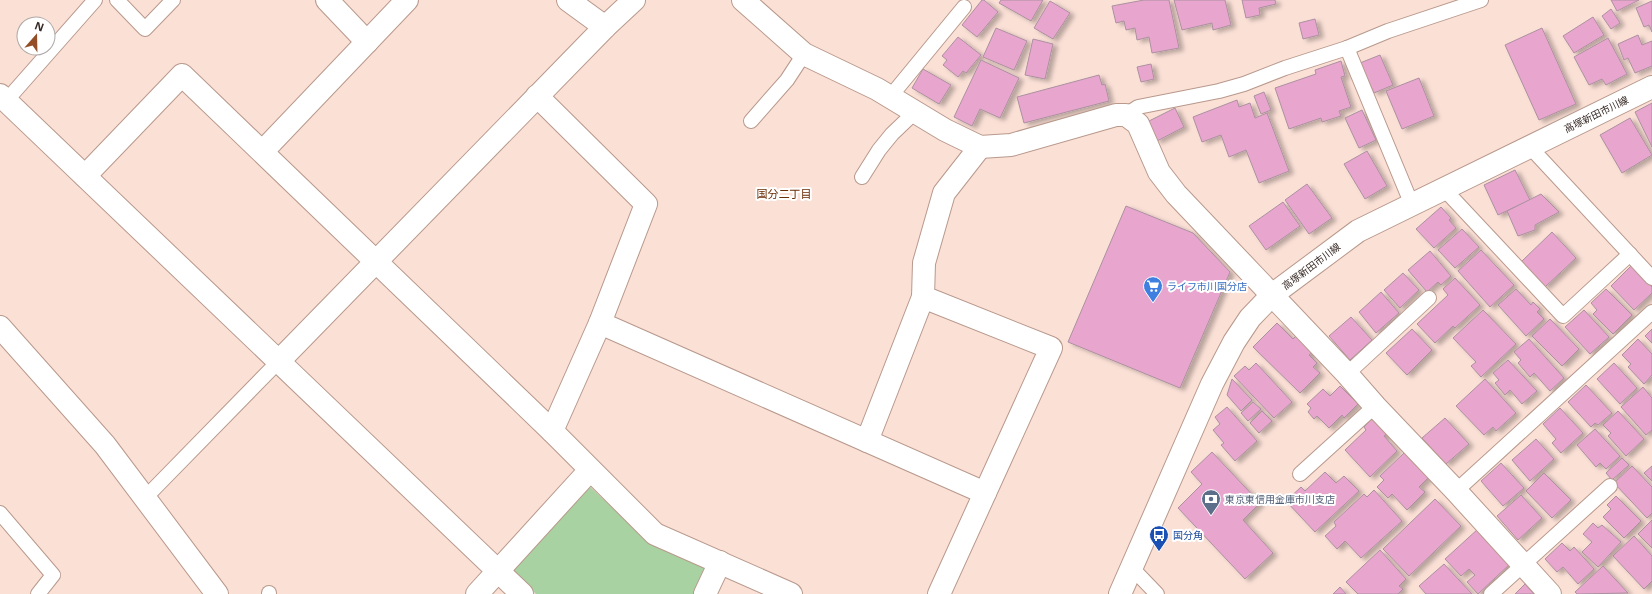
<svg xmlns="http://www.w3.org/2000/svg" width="1652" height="594" font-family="'Open Sans','Noto Sans JP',sans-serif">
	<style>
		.green { fill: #a8d2a1 }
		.building { fill: #e8a6ce; stroke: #ac90a0; filter: url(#shadow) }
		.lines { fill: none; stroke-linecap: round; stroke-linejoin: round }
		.service-casing { stroke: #b8998c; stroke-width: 16 }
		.minor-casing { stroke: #b8998c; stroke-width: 24 }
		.secondary-casing { stroke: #b8998c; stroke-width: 24 }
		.service { stroke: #fff; stroke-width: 14 }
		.minor { stroke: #fff; stroke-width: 22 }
		.secondary { stroke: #fff; stroke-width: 22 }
		.labels { text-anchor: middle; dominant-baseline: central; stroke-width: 4; stroke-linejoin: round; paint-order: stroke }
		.street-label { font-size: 10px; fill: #352824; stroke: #fff }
		.shop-label { font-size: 10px; fill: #366cbe; stroke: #fff; text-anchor: start }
		.service-label { font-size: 10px; fill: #4e5e75; stroke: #fff; text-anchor: start }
		.transit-label { font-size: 10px; fill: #164399; stroke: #fff; text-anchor: start }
		.neighbourhood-label { font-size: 11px; fill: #692c03; stroke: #fff }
	</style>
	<defs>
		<filter id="shadow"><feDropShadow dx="4.5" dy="2.5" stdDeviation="2" flood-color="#0004"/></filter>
	</defs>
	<rect width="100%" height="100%" fill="#fbe0d6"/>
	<!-- green -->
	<path class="green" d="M589,486l62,57 57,24 -13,27h-159l-25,-24z"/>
	<!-- building -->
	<g class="building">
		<path d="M982,0h2l14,12 -21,25 -15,-12z"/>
		<path d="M1001,0h42l-12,21 -32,-18z"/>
		<path d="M1144,0h25l10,48 -27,5 -3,-16 -12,3 -2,-12 -9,2 -2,-9 -8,2 -4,-17z"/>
		<path d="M1174,0h51l6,25 -18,5 -1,-7 -30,7z"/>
		<path d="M1242,0h33l1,4 -17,4 1,7 -14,3z"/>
		<path d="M1611,0h28l-22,11z"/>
		<path d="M1050,1l20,12 -17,26 -19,-11z"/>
		<path d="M1652,1v31l-3,-7 -5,2 -8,-19z"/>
		<path d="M1611,9l9,14 -9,6 -9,-13z"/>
		<path d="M1593,17l11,18 -30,18 -11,-17z"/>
		<path d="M1315,19l4,16 -16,4 -4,-16z"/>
		<path d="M996,28l31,13 -13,29 -31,-13z"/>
		<path d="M1542,28l34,76 -37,16 -34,-75z"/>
		<path d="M1638,35l4,10 10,-4v25l-17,7 -7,-15 -4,2 -6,-16z"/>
		<path d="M958,37l23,18 -15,18 -3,-2 -5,6 -15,-12 4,-5 -5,-4z"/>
		<path d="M1608,38l19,36 -21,11 -4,-6 -13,6 -15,-28z"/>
		<path d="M1033,39l20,5 -8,35 -20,-4z"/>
		<path d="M1380,55l13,30 -19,8 -14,-30z"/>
		<path d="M981,60l38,18 -19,40 -20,-9 -8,17 -18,-9z"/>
		<path d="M1341,61l4,15 -4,1 10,30 -12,4 2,5 -19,6 -1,-4 -32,11 -14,-41 41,-14 -1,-4z"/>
		<path d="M1151,64l3,15 -13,3 -4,-15z"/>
		<path d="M923,69l28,16 -12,19 -27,-16z"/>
		<path d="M1099,75l3,10 3,-1 4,17 -85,22 -7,-26z"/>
		<path d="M1419,78l15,38 -32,13 -16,-38z"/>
		<path d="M1264,92l7,18 -10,4 -7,-18z"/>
		<path d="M1237,100l2,7 11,-4 5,15 12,-5 22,58 -30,12 -13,-33 -17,7 -8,-22 -19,7 -9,-25z"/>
		<path d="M1652,103v44l-17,-35z"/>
		<path d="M1175,108l9,19 -27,14 -10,-19z"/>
		<path d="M1362,110l14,30 -17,8 -14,-30z"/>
		<path d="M1630,118l22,37 -30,18 -22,-38z"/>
		<path d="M1367,151l20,35 -22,13 -21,-35z"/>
		<path d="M1515,170l15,30 -32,15 -14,-30z"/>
		<path d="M1307,184l25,34 -23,16 -24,-34z"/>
		<path d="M1541,194l18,18 -24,13v5l-17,6 -11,-25z"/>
		<path d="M1283,202l17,24 -34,24 -17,-24z"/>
		<path d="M1126,206l67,27 37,39 -50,116 -112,-46z"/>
		<path d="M1441,207l10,11 -2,2 7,8 -22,20 -18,-19z"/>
		<path d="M1462,229l17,18 -24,21 -17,-18z"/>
		<path d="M1552,232l24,26 -31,29 -24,-25z"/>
		<path d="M1481,250l33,35 -24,22 -32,-36z"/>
		<path d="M1430,251l21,25 -10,9 -3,-3 -11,10 -19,-22z"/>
		<path d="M1631,266l21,21v6l-18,17 -23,-24z"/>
		<path d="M1403,273l16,17 -19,18 -16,-18z"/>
		<path d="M1455,278l25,27 -25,23 -2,-2 -18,17 -18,-19 31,-29 -5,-6z"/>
		<path d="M1516,289l15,16 2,-3 7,7 -3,3 7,7 -18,17 -28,-31z"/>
		<path d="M1606,289l26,26 -19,19 -20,-20 4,-4 -6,-7z"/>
		<path d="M1381,292l18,21 -23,20 -17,-21z"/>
		<path d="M1483,310l33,34 -35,33 -10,-11 5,-4 -23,-24z"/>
		<path d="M1584,310l25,27 -19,17 -25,-27z"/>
		<path d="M1351,317l21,23 -22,20 -21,-24z"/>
		<path d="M1550,319l29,30 -17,17 -30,-30z"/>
		<path d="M1277,323l16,16 4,-4 17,16 -5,4 8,8 -4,4 7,6 -20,20 -47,-46z"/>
		<path d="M1412,329l20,21 -25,25 -21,-22z"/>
		<path d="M1652,329v14l-7,-7z"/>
		<path d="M1529,339l35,39 -14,13 -16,-18 -4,4 -12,-14 3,-3 -7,-8z"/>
		<path d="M1638,339l14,15v21l-8,9 -16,-17 3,-3 -9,-9z"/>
		<path d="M1508,360l29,31 -15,13 -12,-14 -5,5 -10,-12 4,-3 -6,-7z"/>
		<path d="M1256,363l36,39 -18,16 -40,-42 11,-10 4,4z"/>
		<path d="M1614,363l23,25 -17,16 -23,-25z"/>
		<path d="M1232,379l20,21 -11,11 -14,-16z"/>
		<path d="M1485,379l31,34 -20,18 -3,-4 -9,8 -28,-29z"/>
		<path d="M1586,385l26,28 -14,12 -3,-2 -4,4 -23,-25z"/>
		<path d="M1340,386l18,18 -14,14 -2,-3 -13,13 -12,-12 -3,3 -6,-7 3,-4 -4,-4 16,-15 7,7z"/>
		<path d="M1643,387l9,11v32l-6,5 -25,-28z"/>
		<path d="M1253,402l8,7 -13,12 -7,-8z"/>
		<path d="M1227,407l30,34 -22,20 -14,-16 3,-2 -11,-13 7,-6 -5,-7z"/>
		<path d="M1560,408l23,25 -22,20 -9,-10 4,-4 -13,-15z"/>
		<path d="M1262,411l10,10 -13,12 -9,-10z"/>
		<path d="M1618,411l26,28 -18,17 -18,-20 3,-3 -8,-8z"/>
		<path d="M1373,418l14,15 -3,3 13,15 -27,26 -25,-27 21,-20 -2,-3z"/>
		<path d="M1445,418l24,26 -23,20 -24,-26z"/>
		<path d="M1595,429l25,27 -14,13 -6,-6 -4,4 -19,-22z"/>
		<path d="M1536,439l18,20 -24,22 -18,-21z"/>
		<path d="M1212,452l48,51 -17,17 30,33 -28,26 -67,-71 24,-24 -11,-12z"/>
		<path d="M1404,453l25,24 -10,10 6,5 -18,18 -15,-16 -4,4 -11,-11 7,-7 -4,-4z"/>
		<path d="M1622,458l7,7 -17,15 -6,-7z"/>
		<path d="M1501,463l23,25 -21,18 -22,-25z"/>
		<path d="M1632,466l20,21v26l-5,5 -33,-35z"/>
		<path d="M1652,466v15l-8,-8z"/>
		<path d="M1325,472l11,11 8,-7 15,15 -44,41 -29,-31 15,-14 4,4z"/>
		<path d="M1544,473l27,27 -19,18 -26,-27z"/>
		<path d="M1374,490l28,31 -41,37 -16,-17 -8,8 -12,-13 11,-10 -2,-4 30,-28 3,3z"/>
		<path d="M1521,495l21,23 -24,22 -21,-24z"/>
		<path d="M1616,496l25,25 -17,17 -21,-21 8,-8 -4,-4z"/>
		<path d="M1435,499l26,27 -52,50 -26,-27z"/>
		<path d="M1652,520v28l-14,-14z"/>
		<path d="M1593,523l5,5 4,-3 19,17 -23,25 -16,-15 10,-10 -9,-8z"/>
		<path d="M1478,529l33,34 -33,31 -11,-12 8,-7 -6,-6 -8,7 -16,-17z"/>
		<path d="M1634,536l18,20v25l-8,8 -31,-33z"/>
		<path d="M1562,543l8,8 4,-4 20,22 -16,15 -15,-17 -6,5 -12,-13z"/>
		<path d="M1380,550l26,29 -7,7 4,3 -5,5h-40l-12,-12z"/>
		<path d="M1444,564l28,30h-46l-7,-8z"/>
		<path d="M1603,566l25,27 -51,1 -2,-2z"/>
		<path d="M1525,584l9,10h-19z"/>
		<path d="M1340,587l6,7h-13z"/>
	</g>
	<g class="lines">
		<!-- service casing -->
		<g class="service-casing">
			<g id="service">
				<path d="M117,0l28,29 28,-29"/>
				<path d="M1347,48l65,157"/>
				<path d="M890,97l74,-90"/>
				<path d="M6,101l89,-101"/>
				<path d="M1126,115l12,-8 81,-16 25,-7 41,-16 62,-20 41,-17 93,-31"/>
				<path d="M751,121l36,-41 17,-26"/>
				<path d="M1530,147l122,131"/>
				<path d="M862,177l17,-27 13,-16 23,-22"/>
				<path d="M1444,189l119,127 67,-62"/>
				<path d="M1347,374l82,-76"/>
				<path d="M1300,474l75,-68"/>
				<path d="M1456,491l196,-179"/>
				<path d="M145,498l134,-137"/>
				<path d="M0,513l53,62 -15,19"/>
				<path d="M1132,568l25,26"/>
				<path d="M269,593v1"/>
				<path d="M1491,594l119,-108"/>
			</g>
		</g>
		<!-- minor casing -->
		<g class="minor-casing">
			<g id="minor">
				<path d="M327,0l40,42"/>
				<path d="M568,0l37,27"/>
				<path d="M743,0l61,54 73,35 68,41 35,17 31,-2 105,-30h10l12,9 21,48 17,22 171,180 28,32 81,85 94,103"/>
				<path d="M0,95l522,499"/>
				<path d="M537,96l109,108 -46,119 -48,108"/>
				<path d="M263,151l144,-151"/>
				<path d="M85,176l97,-101 370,356 103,103 136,60"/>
				<path d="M600,323l385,170"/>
				<path d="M0,327l105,118 112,149"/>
				<path d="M279,361l326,-334 29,-27"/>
				<path d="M867,441l56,-144"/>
				<path d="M477,594l113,-124"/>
				<path d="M705,594l15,-32"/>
				<path d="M939,594l112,-246 -128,-51 1,-34 20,-70 36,-46"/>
			</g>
		</g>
		<!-- secondary casing -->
		<g class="secondary-casing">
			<path id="secondary" d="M1120,594l92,-210 22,-42 16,-24 22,-23 86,-64 294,-144"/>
		</g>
		<!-- service -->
		<use href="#service" class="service"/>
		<!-- minor -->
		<use href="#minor" class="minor"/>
		<!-- secondary -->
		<use href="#secondary" class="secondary"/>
	</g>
	<!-- icons -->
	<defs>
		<g id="supermarket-pin" transform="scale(1)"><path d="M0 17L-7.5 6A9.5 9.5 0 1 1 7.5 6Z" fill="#3f7fe0" stroke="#fff"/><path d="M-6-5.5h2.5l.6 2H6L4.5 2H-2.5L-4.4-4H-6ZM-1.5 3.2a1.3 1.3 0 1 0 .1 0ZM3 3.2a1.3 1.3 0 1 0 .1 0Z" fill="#fff"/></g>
		<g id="bank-pin" transform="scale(1)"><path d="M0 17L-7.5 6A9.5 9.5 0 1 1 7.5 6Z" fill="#5c6f8a" stroke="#fff"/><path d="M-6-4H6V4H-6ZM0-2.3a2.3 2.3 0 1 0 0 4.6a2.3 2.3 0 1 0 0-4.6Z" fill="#fff"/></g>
		<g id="bus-pin" transform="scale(1)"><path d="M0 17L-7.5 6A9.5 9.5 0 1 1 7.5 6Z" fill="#1a4fb4" stroke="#fff"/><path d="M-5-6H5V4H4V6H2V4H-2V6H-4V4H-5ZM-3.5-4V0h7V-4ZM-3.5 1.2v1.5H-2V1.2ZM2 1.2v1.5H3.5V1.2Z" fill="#fff"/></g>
	</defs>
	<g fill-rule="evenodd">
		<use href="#supermarket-pin" x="1153" y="286"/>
		<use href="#bank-pin" x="1211" y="499"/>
		<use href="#bus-pin" x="1159" y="535"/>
	</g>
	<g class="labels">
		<!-- street labels -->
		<g class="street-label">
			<text transform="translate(1596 114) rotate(-26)">高塚新田市川線</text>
			<text transform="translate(1311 266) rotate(-37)">高塚新田市川線</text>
		</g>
		<!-- shop labels -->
		<g class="shop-label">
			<text x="1167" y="286">ライフ市川国分店</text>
		</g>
		<!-- service labels -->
		<g class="service-label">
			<text x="1225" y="499">東京東信用金庫市川支店</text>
		</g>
		<!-- transit labels -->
		<g class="transit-label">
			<text x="1173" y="535">国分角</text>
		</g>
		<!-- neighbourhood labels -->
		<g class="neighbourhood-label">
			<text x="784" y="193">国分二丁目</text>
		</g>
	</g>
	<!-- north arrow -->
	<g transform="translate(36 36) rotate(20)"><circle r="19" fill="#ffffff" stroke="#aea9a7"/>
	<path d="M0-3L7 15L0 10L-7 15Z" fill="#944e27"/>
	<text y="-6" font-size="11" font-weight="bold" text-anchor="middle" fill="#352824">N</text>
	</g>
</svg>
